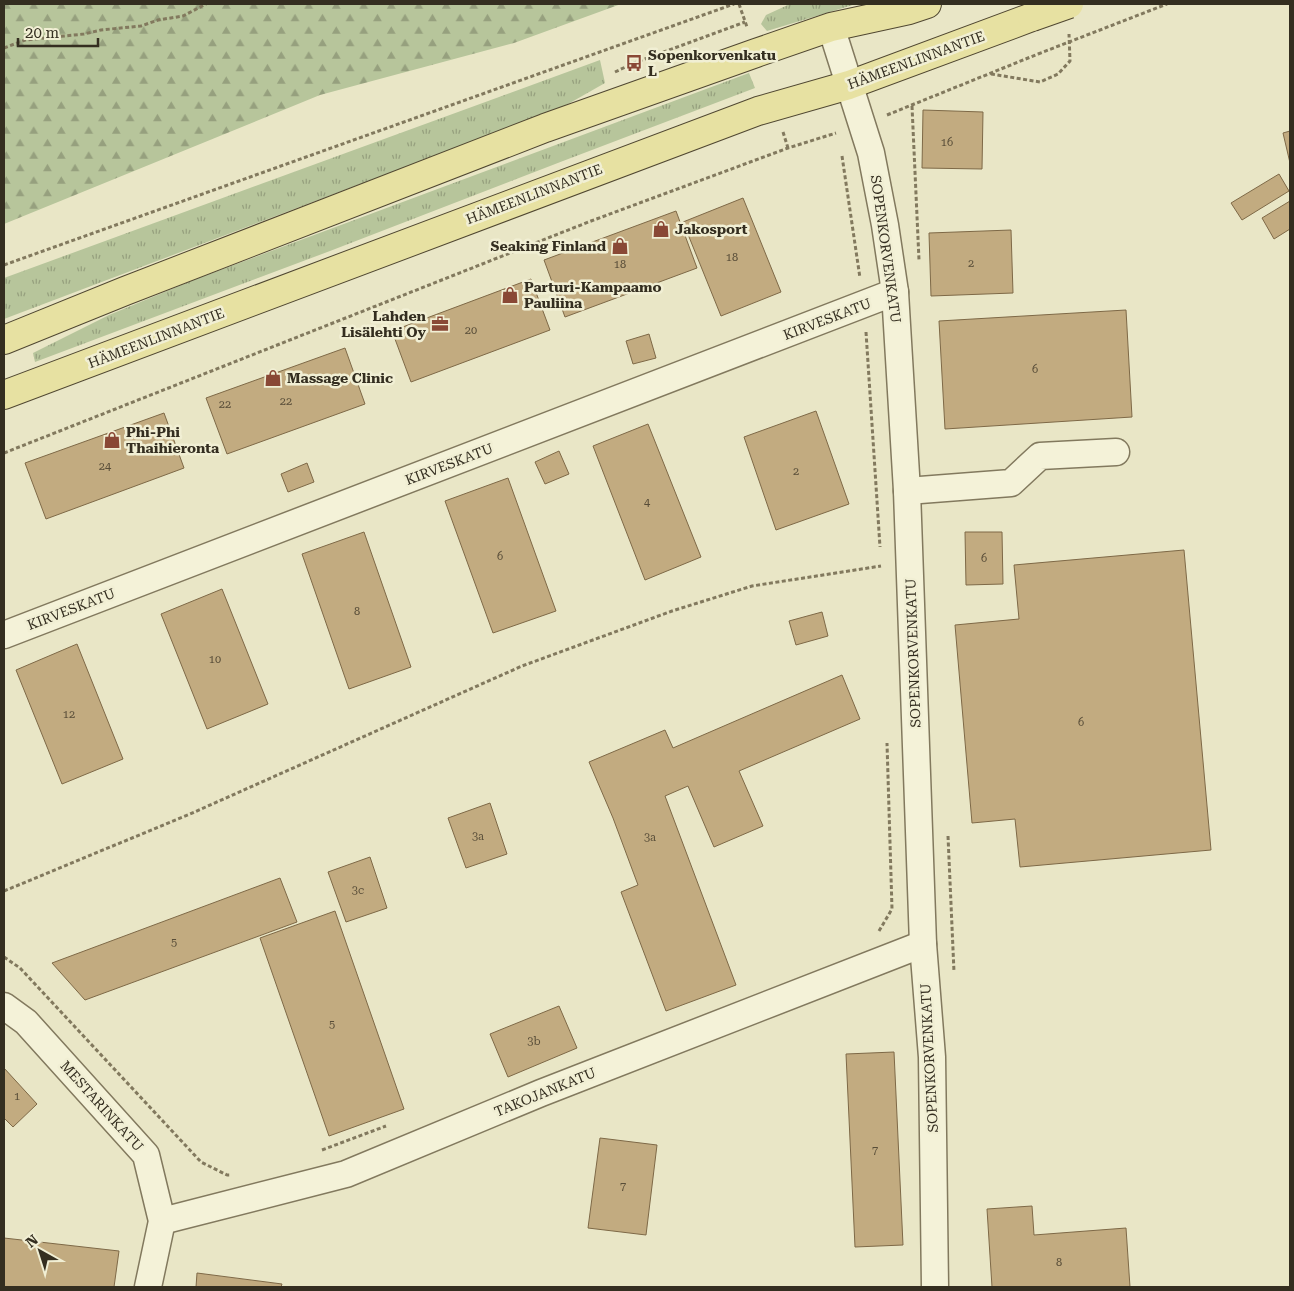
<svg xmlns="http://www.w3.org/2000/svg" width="1294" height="1291" font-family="'Roboto Serif',serif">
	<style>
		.grass { fill: url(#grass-tufts) }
		.forest { fill: url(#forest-firs) }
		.building { fill: #c2ab80; stroke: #7e6947 }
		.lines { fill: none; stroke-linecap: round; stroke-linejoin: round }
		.minor-casing { stroke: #82795e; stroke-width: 29 }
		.major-casing { stroke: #504731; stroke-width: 30 }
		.path { stroke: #82795e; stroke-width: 3; stroke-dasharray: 4 2.5; stroke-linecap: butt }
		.minor { stroke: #f4f2d8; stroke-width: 26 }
		.major { stroke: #e7e1a2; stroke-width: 28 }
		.major-bridge-casing { stroke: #504731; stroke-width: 30; stroke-linecap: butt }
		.path-bridge { stroke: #82795e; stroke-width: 3; stroke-dasharray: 4 2.5; stroke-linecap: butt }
		.major-bridge { stroke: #e7e1a2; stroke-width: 28 }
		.labels { text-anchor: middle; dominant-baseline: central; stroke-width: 5; stroke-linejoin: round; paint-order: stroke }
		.number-label { font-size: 11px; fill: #584d38 }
		.poi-label { font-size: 14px; font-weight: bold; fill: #342e20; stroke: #f1efd4; text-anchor: start }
		.street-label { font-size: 14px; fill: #342e20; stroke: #f1efd4 }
	</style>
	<defs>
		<pattern id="grass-tufts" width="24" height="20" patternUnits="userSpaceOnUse" patternTransform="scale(1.25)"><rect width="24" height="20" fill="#b7c59b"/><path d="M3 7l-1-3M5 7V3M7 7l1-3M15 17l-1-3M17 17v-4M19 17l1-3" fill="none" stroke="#96a07e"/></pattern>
		<pattern id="forest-firs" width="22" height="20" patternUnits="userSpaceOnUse" patternTransform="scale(1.25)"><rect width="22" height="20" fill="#b7c59b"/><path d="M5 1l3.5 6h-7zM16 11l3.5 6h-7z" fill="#96a07e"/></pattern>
	</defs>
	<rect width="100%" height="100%" fill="#e9e6c6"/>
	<!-- grass -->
	<g class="grass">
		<path d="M790,4h66l-89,27 -6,-7 5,-9z"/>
		<path d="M600,60l5,23 -44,25 -557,211v-41z"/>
		<path d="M749,73l6,15 -192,73 -233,90 -295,111 -2,-9 76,-38 87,-36z"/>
	</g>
	<!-- forest -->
	<path class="forest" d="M4,4h617l-107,39 -194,52 -316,129z"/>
	<!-- building -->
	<g class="building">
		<path d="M923,110l60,2 -1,57 -60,-1z"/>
		<path d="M1290,131v32l-7,-30z"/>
		<path d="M1279,174l10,17 -47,29 -11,-17z"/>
		<path d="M743,198l38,94 -60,24 -38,-94z"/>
		<path d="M1290,201v28l-16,10 -12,-21z"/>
		<path d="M676,211l21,57 -132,49 -21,-57z"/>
		<path d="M1011,230l2,63 -82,3 -2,-63z"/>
		<path d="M531,279l19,51 -139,52 -19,-51z"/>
		<path d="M1126,310l6,107 -187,12 -6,-108z"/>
		<path d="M649,334l7,24 -23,6 -7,-23z"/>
		<path d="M345,348l20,56 -138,50 -21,-56z"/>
		<path d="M816,411l33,93 -73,26 -32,-93z"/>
		<path d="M164,413l20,55 -138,51 -21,-56z"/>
		<path d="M648,424l53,133 -56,23 -52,-134z"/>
		<path d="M559,451l10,23 -24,10 -10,-22z"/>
		<path d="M307,463l7,19 -26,10 -7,-18z"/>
		<path d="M508,478l48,133 -63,22 -48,-132z"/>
		<path d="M364,532l47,135 -62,22 -47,-135z"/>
		<path d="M965,532h37l1,52 -37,1z"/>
		<path d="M1184,550l27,300 -191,17 -5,-48 -43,4 -17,-198 64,-6 -5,-54z"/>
		<path d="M222,589l46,115 -61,25 -46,-115z"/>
		<path d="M822,612l6,24 -32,9 -7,-24z"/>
		<path d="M77,644l46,115 -61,25 -46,-114z"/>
		<path d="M842,675l18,44 -121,52 24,55 -49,21 -26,-61 -23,10 71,189 -70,26 -45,-119 17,-7 -25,-67 -24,-56 76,-32 8,18z"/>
		<path d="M490,803l17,51 -41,14 -18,-50z"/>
		<path d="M370,857l17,51 -41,14 -18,-50z"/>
		<path d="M280,878l17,44 -212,78 -33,-37z"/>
		<path d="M335,911l69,198 -75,27 -69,-198z"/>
		<path d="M559,1006l18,42 -69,29 -18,-43z"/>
		<path d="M894,1052l9,193 -48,2 -9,-193z"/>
		<path d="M4,1068l33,36 -24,23 -9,-9z"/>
		<path d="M600,1138l57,7 -11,90 -58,-7z"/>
		<path d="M1032,1206l2,29 92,-7 4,59h-138l-5,-78z"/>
		<path d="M4,1238l115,13 -5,36h-110z"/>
		<path d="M197,1273l85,11 -1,3h-85z"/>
	</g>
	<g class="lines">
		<!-- minor casing -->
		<g class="minor-casing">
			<g id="minor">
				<path d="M831,27l40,126 14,72 10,67 12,199 16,453 9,113 3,230"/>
				<path d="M907,491l104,-8 29,-27 76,-4"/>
				<path d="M4,635l891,-343"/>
				<path d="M4,1006l22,16 120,133 16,66 -14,66"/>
				<path d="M162,1221l184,-47 195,-81 382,-149"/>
			</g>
		</g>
		<!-- major casing -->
		<g class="major-casing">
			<g id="major">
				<path d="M4,340l121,-49 420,-163 211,-75 75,-26 78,-17 18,-6"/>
				<path d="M4,395l754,-284 91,-26 183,-68"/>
			</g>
		</g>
		<!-- path -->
		<g class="path">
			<path d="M739,4l8,23"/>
			<path d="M4,48l21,-8 59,-6 17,-4 40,-4 17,-6 25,-4 23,-12"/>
			<path d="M615,72l19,-9 111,-41"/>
			<path d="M991,74l49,8 18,-8 12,-13 -1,-27"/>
			<path d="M912,106l7,154"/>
			<path d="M887,115l151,-61"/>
			<path d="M783,132l5,16"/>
			<path d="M842,156l18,122"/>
			<path d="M4,265l730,-261"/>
			<path d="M866,332l14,215"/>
			<path d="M4,453l587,-232 197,-73 48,-15"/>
			<path d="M948,836l6,136"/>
			<path d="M4,891l186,-77 332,-148 150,-55 80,-25 129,-20"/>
			<path d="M879,931l13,-22 -5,-166"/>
			<path d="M4,957l16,11 181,194 26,13h3"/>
			<path d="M322,1150l64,-24"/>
		</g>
		<!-- minor -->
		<use href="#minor" class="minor"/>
		<!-- major -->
		<use href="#major" class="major"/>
		<!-- major-bridge casing -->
		<g class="major-bridge-casing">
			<path id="major-bridge" d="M1032,17l37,-13"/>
		</g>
		<!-- path-bridge -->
		<path class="path-bridge" d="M1038,54l129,-50"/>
		<!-- major-bridge -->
		<use href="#major-bridge" class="major-bridge"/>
	</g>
	<!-- icons -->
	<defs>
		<g id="bus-bare" transform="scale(1.35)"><path d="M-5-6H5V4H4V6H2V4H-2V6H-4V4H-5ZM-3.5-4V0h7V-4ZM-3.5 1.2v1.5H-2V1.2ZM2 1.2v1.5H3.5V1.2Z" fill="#894835" stroke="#f1efd4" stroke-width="2.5" paint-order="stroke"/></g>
		<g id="shop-bare" transform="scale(1.35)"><path d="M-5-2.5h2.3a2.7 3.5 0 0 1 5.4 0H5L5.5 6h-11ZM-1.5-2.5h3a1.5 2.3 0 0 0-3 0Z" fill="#894835" stroke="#f1efd4" stroke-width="2.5" paint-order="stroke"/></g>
		<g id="office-bare" transform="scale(1.35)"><path d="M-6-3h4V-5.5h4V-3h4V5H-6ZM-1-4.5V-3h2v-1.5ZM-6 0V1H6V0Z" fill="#894835" stroke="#f1efd4" stroke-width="2.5" paint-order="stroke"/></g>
	</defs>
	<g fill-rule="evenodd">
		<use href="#bus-bare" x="634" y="63"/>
		<use href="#shop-bare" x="661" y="229"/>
		<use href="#shop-bare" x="620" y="246"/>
		<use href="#shop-bare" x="510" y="295"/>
		<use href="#office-bare" x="440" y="324"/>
		<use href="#shop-bare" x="273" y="378"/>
		<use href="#shop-bare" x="112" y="440"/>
	</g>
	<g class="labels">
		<!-- number labels -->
		<g class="number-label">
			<text x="947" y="142">16</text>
			<text x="732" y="257">18</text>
			<text x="971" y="263">2</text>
			<text x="620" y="264">18</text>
			<text x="471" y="330">20</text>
			<text x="1035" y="369">6</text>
			<text x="286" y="401">22</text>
			<text x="225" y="404">22</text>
			<text x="105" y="466">24</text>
			<text x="796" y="471">2</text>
			<text x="647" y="502">4</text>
			<text x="500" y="556">6</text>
			<text x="984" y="558">6</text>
			<text x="357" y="611">8</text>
			<text x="215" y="659">10</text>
			<text x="69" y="714">12</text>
			<text x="1081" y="722">6</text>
			<text x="478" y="836">3a</text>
			<text x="650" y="837">3a</text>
			<text x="358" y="890">3c</text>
			<text x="174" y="942">5</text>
			<text x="332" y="1024">5</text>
			<text x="534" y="1041">3b</text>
			<text x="17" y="1096">1</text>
			<text x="875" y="1150">7</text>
			<text x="623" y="1186">7</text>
			<text x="1059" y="1262">8</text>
		</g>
		<!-- poi labels -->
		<g class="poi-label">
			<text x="648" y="55">Sopenkorvenkatu<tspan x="648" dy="16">L</tspan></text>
			<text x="675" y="229">Jakosport</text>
			<text x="606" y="246" text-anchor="end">Seaking Finland</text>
			<text x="524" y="287">Parturi-Kampaamo<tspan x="524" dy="16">Pauliina</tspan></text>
			<text x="426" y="316" text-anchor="end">Lahden<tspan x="426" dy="16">Lisälehti Oy</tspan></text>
			<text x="287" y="378">Massage Clinic</text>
			<text x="126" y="432">Phi-Phi<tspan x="126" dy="16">Thaihieronta</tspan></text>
		</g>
		<!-- street labels -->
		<g class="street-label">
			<text transform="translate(916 60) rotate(-20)">HÄMEENLINNANTIE</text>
			<text transform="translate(534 194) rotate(-21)">HÄMEENLINNANTIE</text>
			<text transform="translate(886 249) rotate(82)">SOPENKORVENKATU</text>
			<text transform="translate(827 319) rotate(-21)">KIRVESKATU</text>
			<text transform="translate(156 338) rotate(-21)">HÄMEENLINNANTIE</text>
			<text transform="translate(449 464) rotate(-21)">KIRVESKATU</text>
			<text transform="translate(71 609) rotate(-21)">KIRVESKATU</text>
			<text transform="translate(913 653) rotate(-92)">SOPENKORVENKATU</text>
			<text transform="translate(929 1058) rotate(-93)">SOPENKORVENKATU</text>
			<text transform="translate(545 1092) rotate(-22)">TAKOJANKATU</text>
			<text transform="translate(102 1106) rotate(48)">MESTARINKATU</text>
		</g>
	</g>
	<!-- border -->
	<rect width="1294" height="1291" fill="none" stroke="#342e20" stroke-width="10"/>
	<!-- north arrow -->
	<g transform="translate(40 1251) rotate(321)" stroke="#f1efd4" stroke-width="4" paint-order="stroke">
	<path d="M0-4L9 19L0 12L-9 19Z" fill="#342e20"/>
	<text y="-8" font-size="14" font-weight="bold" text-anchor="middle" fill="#342e20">N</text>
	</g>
	<!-- scale -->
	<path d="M18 38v8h80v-8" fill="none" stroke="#342e20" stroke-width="2.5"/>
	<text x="25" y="38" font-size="15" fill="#342e20" stroke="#f1efd4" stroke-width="4" paint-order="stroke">20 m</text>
</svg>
